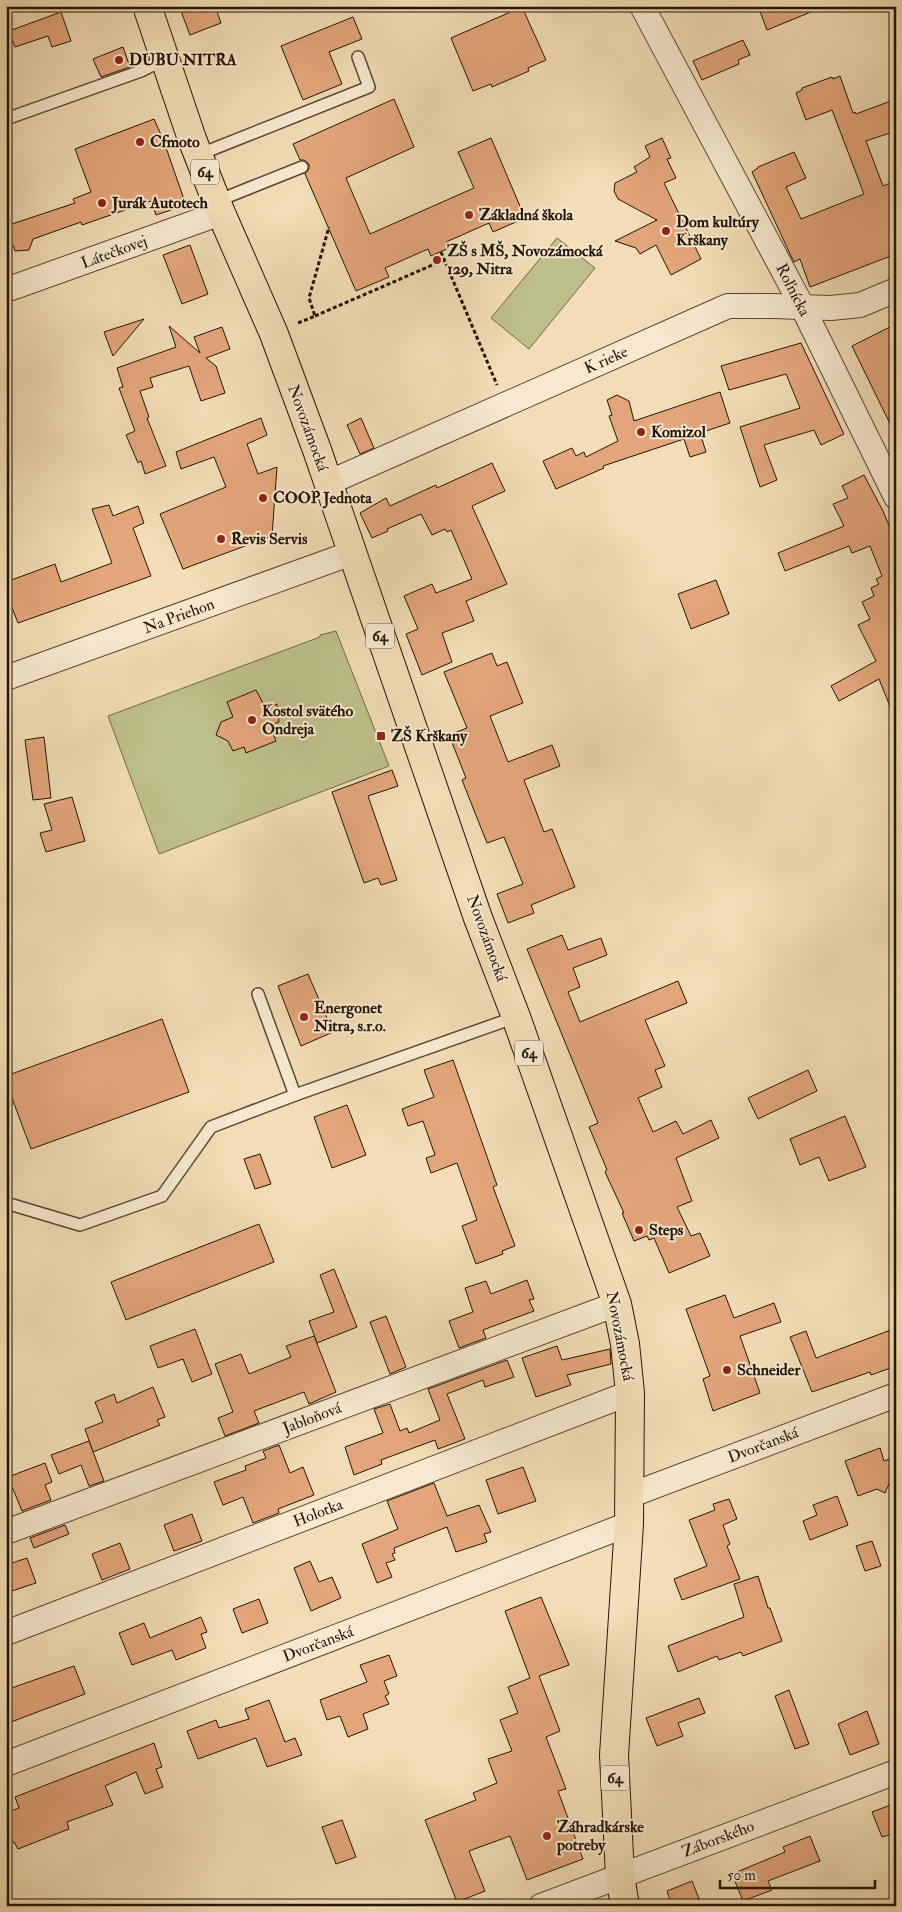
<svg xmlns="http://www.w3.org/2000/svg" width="902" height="1912" font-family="'IM FELL Double Pica',serif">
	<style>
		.green { fill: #bec08b; stroke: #716a48 }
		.building { fill: #e3a67a; stroke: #241406 }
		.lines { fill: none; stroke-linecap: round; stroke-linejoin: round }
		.service-casing { stroke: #584632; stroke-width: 14 }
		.minor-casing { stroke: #584632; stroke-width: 26 }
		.primary-casing { stroke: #241406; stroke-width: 30 }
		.path { stroke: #241406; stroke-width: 3; stroke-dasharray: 4 2.5; stroke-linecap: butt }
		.service { stroke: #f7e9d0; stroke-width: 11 }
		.minor { stroke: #f7e9d0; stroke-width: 24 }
		.primary { stroke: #f2ddb6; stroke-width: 28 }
		.poi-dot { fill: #8f2418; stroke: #f7e9d0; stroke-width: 2 }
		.labels { text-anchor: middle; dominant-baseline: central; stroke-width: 4; stroke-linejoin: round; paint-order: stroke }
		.shield { fill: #f7e9d0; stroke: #635443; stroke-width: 1 }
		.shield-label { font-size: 15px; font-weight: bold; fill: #241406 }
		.poi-label { font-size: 16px; font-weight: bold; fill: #241406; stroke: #f7e9d0; text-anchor: start }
		.street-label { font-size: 16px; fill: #241406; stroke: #f7e9d0 }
	</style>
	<rect width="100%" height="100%" fill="#f2ddb6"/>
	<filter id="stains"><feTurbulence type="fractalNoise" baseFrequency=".004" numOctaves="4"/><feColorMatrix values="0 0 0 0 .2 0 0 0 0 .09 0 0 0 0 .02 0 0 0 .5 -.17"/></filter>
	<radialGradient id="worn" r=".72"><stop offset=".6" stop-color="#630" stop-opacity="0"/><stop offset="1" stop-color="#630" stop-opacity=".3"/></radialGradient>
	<!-- green -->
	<g class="green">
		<path d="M557,238l38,30 -66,81 -38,-31z"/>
		<path d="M336,631l53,135 -230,88 -51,-138 212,-79v-2z"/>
	</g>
	<!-- building -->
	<g class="building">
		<path d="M179,6h36l6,17 -31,12z"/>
		<path d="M758,6h65v1l-56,23z"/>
		<path d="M522,7l24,53 -18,8 1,3 -37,16 -1,-3 -18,7 -22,-53z"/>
		<path d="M61,12l10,29 -19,6 -4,-11 -33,11 -6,-16z"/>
		<path d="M353,17l9,22 -33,13 13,32 -39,16 -22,-54z"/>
		<path d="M743,40l7,15 -12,5 1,4 -37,16 -9,-19z"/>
		<path d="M123,47l7,20 -29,10 -8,-18z"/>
		<path d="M840,76l13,37 2,-1 1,2 40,-15v32l-30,10 17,45 13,-5v73l-86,33 -10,-28 -6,3 -3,-6 -39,-84 6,-4v-1l36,-15 12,26 -20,9 15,32 63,-25 -32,-84 -26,10 -10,-27 6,-3v-2l30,-11 1,2z"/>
		<path d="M394,99l20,48 -68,31 24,56 104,-46 -16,-36 33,-14 34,80 -32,14 -4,-9 -43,19 3,6 -18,8 -3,-7 -43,19 4,9 -33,14 -51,-117 4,-5v-5l-5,-4h-4l-7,-16z"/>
		<path d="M154,119l9,20 23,66 -30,10 -5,-14 -69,24 -1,-3 -48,17 -4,11 -14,1 -2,-6 -7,3v-22l69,-23 -2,-4 18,-7 -16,-43z"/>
		<path d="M662,138l9,20 -4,1 9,19 -12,5 37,76 -30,16 -15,-30 -16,9 -4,-6 -21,-7 42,-21 -39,-21 -4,-8 1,-8 22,-11 -3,-5 16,-10 -5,-11z"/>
		<path d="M190,245l18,49 -26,10 -19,-49z"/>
		<path d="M144,319l-31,37 -9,-24z"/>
		<path d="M896,324v112l-44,-90z"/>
		<path d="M169,326l31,27 -6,-16 28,-10 8,22 -24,9 10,8 9,27 -24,8 -12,-35 -39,12 3,9 -13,4 9,26 -2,1 19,48 -21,8 -4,-13 -3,2 -12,-28 9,-4 -16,-43 4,-1 -6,-19 59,-21z"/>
		<path d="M801,343l43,91 -23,11 -7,-15 -50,15 13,35 -17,7 -20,-60 60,-19 -14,-34 -57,16 -8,-24z"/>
		<path d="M720,392l10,31 -30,10 6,19 -16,5 -6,-18 -81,27 1,2 -48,21 -13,-28 29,-13 4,8 8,-4 2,5 32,-16 -9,-25 3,-1 -5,-15 10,-5 12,6 5,20z"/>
		<path d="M261,418l6,17 -20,9 11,30 19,-7 -5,69 -89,33 -23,-55 66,-27 -12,-30 -33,12 -5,-17z"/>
		<path d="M361,418l13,30 -14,6 -13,-29z"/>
		<path d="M492,463l13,28 -33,15 35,78 -41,17 8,20 -32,12 10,29 -30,13 -16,-41 12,-5 -14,-33 28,-12 4,9 36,-14 -21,-49 -4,2 -2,-3 -13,6 -11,-21 -34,15 1,2 -16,7 -12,-25 26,-15 4,8 46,-21 1,3z"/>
		<path d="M864,475l19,36 13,31 -1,177 -16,-40 -40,22 -8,-15 45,-25 -18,-36 12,-6 -8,-17 12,-6 -3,-8 8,-4 -3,-5 6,-3 -12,-30 -18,7 -3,-7 -64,25 -7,-18 66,-27 -11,-22 15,-6 -6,-12z"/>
		<path d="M109,505l4,11 25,-10 6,17 -11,5 18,48 -133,47 -12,-31v-10l49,-18 6,18 51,-19 -20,-54z"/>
		<path d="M716,580l13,34 -38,15 -13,-35z"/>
		<path d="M492,653l5,13 10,-4 16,41 -33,13 18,46 44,-17 8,21 -36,14 20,52 8,-3 23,58 -44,18 3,8 -26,10 -11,-29 26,-10 -19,-47 -17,6 -25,-63 4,-2 -17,-43 18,-7 -23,-56z"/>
		<path d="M256,690l10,19 11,-5 2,18 -9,3 6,16 -30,12 -2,-6 -11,4 -5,-10 -12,-6 5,-13 12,-5 -6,-15z"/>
		<path d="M44,737l7,61 -18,2 -8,-60z"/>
		<path d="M392,770l6,16 -30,10 29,84 -16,5 -3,-7 -14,5 -32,-91z"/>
		<path d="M72,797l13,44 -39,11 -6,-19 12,-3 -8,-26z"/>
		<path d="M562,935l6,15 33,-12 6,17 -34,13 7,19 -12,5 12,30 98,-41 9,22 -42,17 20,46 -10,4 7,17 -24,11 15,34 23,-11 7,13 28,-14 8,18 -43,20 16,43 -15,6 14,29 9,-3 10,23 -41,17 -15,-35 -5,2 -2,-4 -13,5 -12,-28h2l-19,-41 2,-2 -18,-43 9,-4 -71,-174z"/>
		<path d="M308,974l25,58 -32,14 -23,-60z"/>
		<path d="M162,1019l27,73 -158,57 -25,-67v-6z"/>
		<path d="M453,1060l44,125 -4,2 22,59 -13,5 1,3 -27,10 -14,-38 15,-6 -20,-57 -26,10 -5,-15 9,-3 -12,-34 -15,5 -6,-17 32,-12 -10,-27z"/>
		<path d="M808,1070l9,21 -59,28 -10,-21z"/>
		<path d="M347,1105l19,50 -34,13 -18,-51z"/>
		<path d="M845,1116l21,51 -37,14 -10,-24 -19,8 -10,-26z"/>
		<path d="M260,1154l11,30 -16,5 -11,-30z"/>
		<path d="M259,1224l15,38 -148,58 -15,-38z"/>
		<path d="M334,1269l23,58 -40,16 -8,-22 25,-9 -14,-37z"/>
		<path d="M527,1280l7,19 -5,1 5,11 -51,19 3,8 -27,10 -10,-27 24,-9 -8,-24 21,-7 5,13z"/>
		<path d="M725,1295l9,23 40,-15 7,19 -41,14 20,57 -47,18 -10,-32 7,-3 -24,-67z"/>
		<path d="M386,1316l20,51 -16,7 -20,-52z"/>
		<path d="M896,1328v38l-25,9 -1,-3 -58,20 -22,-55 16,-6 10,27z"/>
		<path d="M195,1329l17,45 -20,8 -9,-23 -25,9 -8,-22z"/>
		<path d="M314,1336l22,56 -27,12 -5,-12 -50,19 5,12 -34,13 -7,-18 15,-6 -18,-48 26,-10 8,20 42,-17 -5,-11z"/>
		<path d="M557,1346l5,14 48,-11 1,15 -44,11 4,10 -35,12 -14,-39z"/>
		<path d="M507,1360l7,17 -29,10 -2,-7 -36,14 18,45 -27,10 -3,-9 -54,20 1,4 -28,11 -9,-28 38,-14 -9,-24 16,-5 10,27 7,-3 2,5 31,-13 -12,-31z"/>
		<path d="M153,1387l12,30 -8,3 3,5 -67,27 -8,-23 18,-7 -8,-20 19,-8 3,9z"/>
		<path d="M89,1441l15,40 -15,5 -8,-21 -22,9 -8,-19z"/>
		<path d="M279,1445l11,28 13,-6 11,28 -36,14 1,4 -26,10 -10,-26 -20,8 -9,-23 32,-12 -1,-4 21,-8 -3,-7z"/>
		<path d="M880,1448l4,13 12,-4v25l-7,2 -4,9 -8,-4 -19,7 -13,-35z"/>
		<path d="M45,1463l7,19 -7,3 6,15 -29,11 -14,-34z"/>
		<path d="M523,1467l13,34 -38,13 -12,-34z"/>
		<path d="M434,1483l13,33 32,-11 12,27 -7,2 3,8 -31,10 -9,-25 -53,21 1,5 -3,1 3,6 -9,3 6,14 -15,6 -15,-39 36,-15 -11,-28z"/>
		<path d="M837,1496l11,29 -38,15 -7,-19 14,-6 -4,-10z"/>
		<path d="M729,1499l8,20 -14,6 7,19 -3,2 13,33 -58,21 -8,-21 33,-13 -18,-46 26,-10 -2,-6z"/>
		<path d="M192,1514l10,27 -28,10 -10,-26z"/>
		<path d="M65,1525l4,9 -35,14 -4,-10z"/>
		<path d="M872,1541l9,25 -16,5 -9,-25z"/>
		<path d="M120,1543l10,26 -28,11 -10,-26z"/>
		<path d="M27,1558l9,25 -30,10v-28z"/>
		<path d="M310,1561l9,21 13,-5 9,21 -30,13 -17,-43z"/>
		<path d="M758,1576l10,32h2l12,33 -39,15 -2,-4 -22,8 -2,-4 -39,16 -10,-26 76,-29 -10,-33z"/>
		<path d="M541,1597l28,68 -30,11 21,55 -14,6 20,52 -8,2 25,68 -56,21 -17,-44 -41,15 16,40 -28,11 -32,-82 51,-20 -3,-7 24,-10 -9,-24 24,-8 -12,-31 18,-7 -10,-26 22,-9 -25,-67z"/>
		<path d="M259,1599l9,24 -26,10 -9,-24z"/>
		<path d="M201,1617l6,15 -6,2 5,14 -30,12 -4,-10 -40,15 -13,-32 25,-10 6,15z"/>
		<path d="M389,1655l8,21 -13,5 5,13 -4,2 4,8 -26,10 5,15 -20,8 -8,-21 -13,4 -7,-20 47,-18 -7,-17z"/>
		<path d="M74,1666l11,28 -79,30v-34z"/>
		<path d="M789,1690l20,54 -14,5 -20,-53z"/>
		<path d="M699,1698l6,15 -27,10 5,13 -26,10 -11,-28z"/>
		<path d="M269,1700l16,42 10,-4 7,17 -35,12 -11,-29 -58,21 -11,-28 29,-11 3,8 30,-9 -4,-10z"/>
		<path d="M867,1711l12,33 -29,11 -12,-31z"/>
		<path d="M154,1743l8,24 -6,2 7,18 -18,7 -9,-22 -31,14 8,19 -46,17 2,7 -51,20 -4,-7 -8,3v-32l13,-5 -4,-11z"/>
		<path d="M896,1803v30l-14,4 -10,-25z"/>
		<path d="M342,1820l14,37 -20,7 -14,-37z"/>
		<path d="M810,1836l10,25 -52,20 4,9 -29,11 -11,-27 53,-22 -2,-5z"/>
		<path d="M692,1881l10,25h-30l-5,-15z"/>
	</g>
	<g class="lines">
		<!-- service casing -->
		<g class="service-casing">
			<g id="service">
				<path d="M6,119l135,-48 24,-12"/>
				<path d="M198,155l171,-68 -11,-30"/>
				<path d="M217,201l85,-34"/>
				<path d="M258,994l37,101"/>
				<path d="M6,1203l74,22 82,-29 49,-69 84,-32 221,-78"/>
			</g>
		</g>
		<!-- minor casing -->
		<g class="minor-casing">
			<g id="minor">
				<path d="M642,6l161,302 93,189"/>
				<path d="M6,290l215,-77"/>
				<path d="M328,483l400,-177h44l59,2 29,-3 36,-15"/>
				<path d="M6,678l346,-125"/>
				<path d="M631,1495l265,-100"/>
				<path d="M6,1532l611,-228"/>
				<path d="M6,1633l624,-240"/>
				<path d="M6,1764l623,-240"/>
				<path d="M541,1906l355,-134"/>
			</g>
		</g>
		<!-- primary casing -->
		<g class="primary-casing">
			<path id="primary" d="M147,6l45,133 29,74 53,121 43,116 161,468 38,99 101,287 8,40 5,49 -1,131 -15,231 6,121 5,30"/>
		</g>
		<!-- path -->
		<g class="path">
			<path d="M441,252l56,133"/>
			<path d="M315,316l129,-56"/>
			<path d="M298,323l17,-7 -6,-18 20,-71"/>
		</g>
		<!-- service -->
		<use href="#service" class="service"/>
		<!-- minor -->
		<use href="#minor" class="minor"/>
		<!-- primary -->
		<use href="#primary" class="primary"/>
	</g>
	<!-- markers -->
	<g class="poi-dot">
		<circle cx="119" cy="60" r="5"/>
		<circle cx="140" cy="142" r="5"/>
		<circle cx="102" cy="203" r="5"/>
		<circle cx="469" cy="215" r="5"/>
		<circle cx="666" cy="231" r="5"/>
		<circle cx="437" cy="260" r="5"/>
		<circle cx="641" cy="432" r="5"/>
		<circle cx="263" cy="498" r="5"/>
		<circle cx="221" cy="539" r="5"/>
		<circle cx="252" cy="720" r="5"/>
		<rect x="376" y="731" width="10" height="10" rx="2.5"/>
		<circle cx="304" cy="1017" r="5"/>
		<circle cx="639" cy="1230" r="5"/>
		<circle cx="727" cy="1370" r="5"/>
		<circle cx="547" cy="1836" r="5"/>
	</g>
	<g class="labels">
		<!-- shield labels -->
		<g class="shield">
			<rect x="191" y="159.5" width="28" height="25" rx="4"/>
			<rect x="366" y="623.5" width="28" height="25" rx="4"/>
			<rect x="515" y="1040.5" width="28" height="25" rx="4"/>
			<rect x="601" y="1765.5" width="28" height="25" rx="4"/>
		</g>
		<g class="shield-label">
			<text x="205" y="172">64</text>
			<text x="380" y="636">64</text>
			<text x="529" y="1053">64</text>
			<text x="615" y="1778">64</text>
		</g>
		<!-- poi labels -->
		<g class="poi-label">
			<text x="129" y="60">DUBU NITRA</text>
			<text x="150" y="142">Cfmoto</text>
			<text x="112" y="203">Jurák Autotech</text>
			<text x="479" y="215">Základná škola</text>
			<text x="676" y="222">Dom kultúry<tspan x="676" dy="18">Krškany</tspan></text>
			<text x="447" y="251">ZŠ s MŠ, Novozámocká<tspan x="447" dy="18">129, Nitra</tspan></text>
			<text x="651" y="432">Komizol</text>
			<text x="273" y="498">COOP Jednota</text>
			<text x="231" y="539">Revis Servis</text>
			<text x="262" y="711">Kostol svätého<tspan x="262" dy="18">Ondreja</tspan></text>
			<text x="391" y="736">ZŠ Krškany</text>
			<text x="314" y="1008">Energonet<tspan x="314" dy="18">Nitra, s.r.o.</tspan></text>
			<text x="649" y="1230">Steps</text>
			<text x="737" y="1370">Schneider</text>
			<text x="557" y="1827">Záhradkárske<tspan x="557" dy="18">potreby</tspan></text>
		</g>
		<!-- street labels -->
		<g class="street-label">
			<text transform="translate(114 252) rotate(-20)">Látečkovej</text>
			<text transform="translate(793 290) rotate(63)">Roľnícka</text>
			<text transform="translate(606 360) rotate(-24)">K rieke</text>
			<text transform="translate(308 428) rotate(70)">Novozámocká</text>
			<text transform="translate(179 616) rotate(-20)">Na Priehon</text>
			<text transform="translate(487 938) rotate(70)">Novozámocká</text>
			<text transform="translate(620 1336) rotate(79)">Novozámocká</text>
			<text transform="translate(312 1418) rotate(-21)">Jabloňová</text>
			<text transform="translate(763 1445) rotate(-21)">Dvorčanská</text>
			<text transform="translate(318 1513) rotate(-21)">Holotka</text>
			<text transform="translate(318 1644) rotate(-21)">Dvorčanská</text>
			<text transform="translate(718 1839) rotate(-21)">Záborského</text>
		</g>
	</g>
	<!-- margin -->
	<rect width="902" height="1912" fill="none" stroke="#f2ddb6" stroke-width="25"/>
	<rect x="8" y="8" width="887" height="1897" fill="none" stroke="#241406" stroke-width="2.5"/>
	<rect x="12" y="12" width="877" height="1887" fill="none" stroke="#241406"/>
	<!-- scale -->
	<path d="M720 1880v8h155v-8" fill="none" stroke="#241406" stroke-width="2.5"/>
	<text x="727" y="1880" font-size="15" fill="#241406" stroke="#f7e9d0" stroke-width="4" paint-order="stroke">50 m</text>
	<rect width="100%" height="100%" filter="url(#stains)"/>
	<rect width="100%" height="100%" fill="url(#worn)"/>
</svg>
